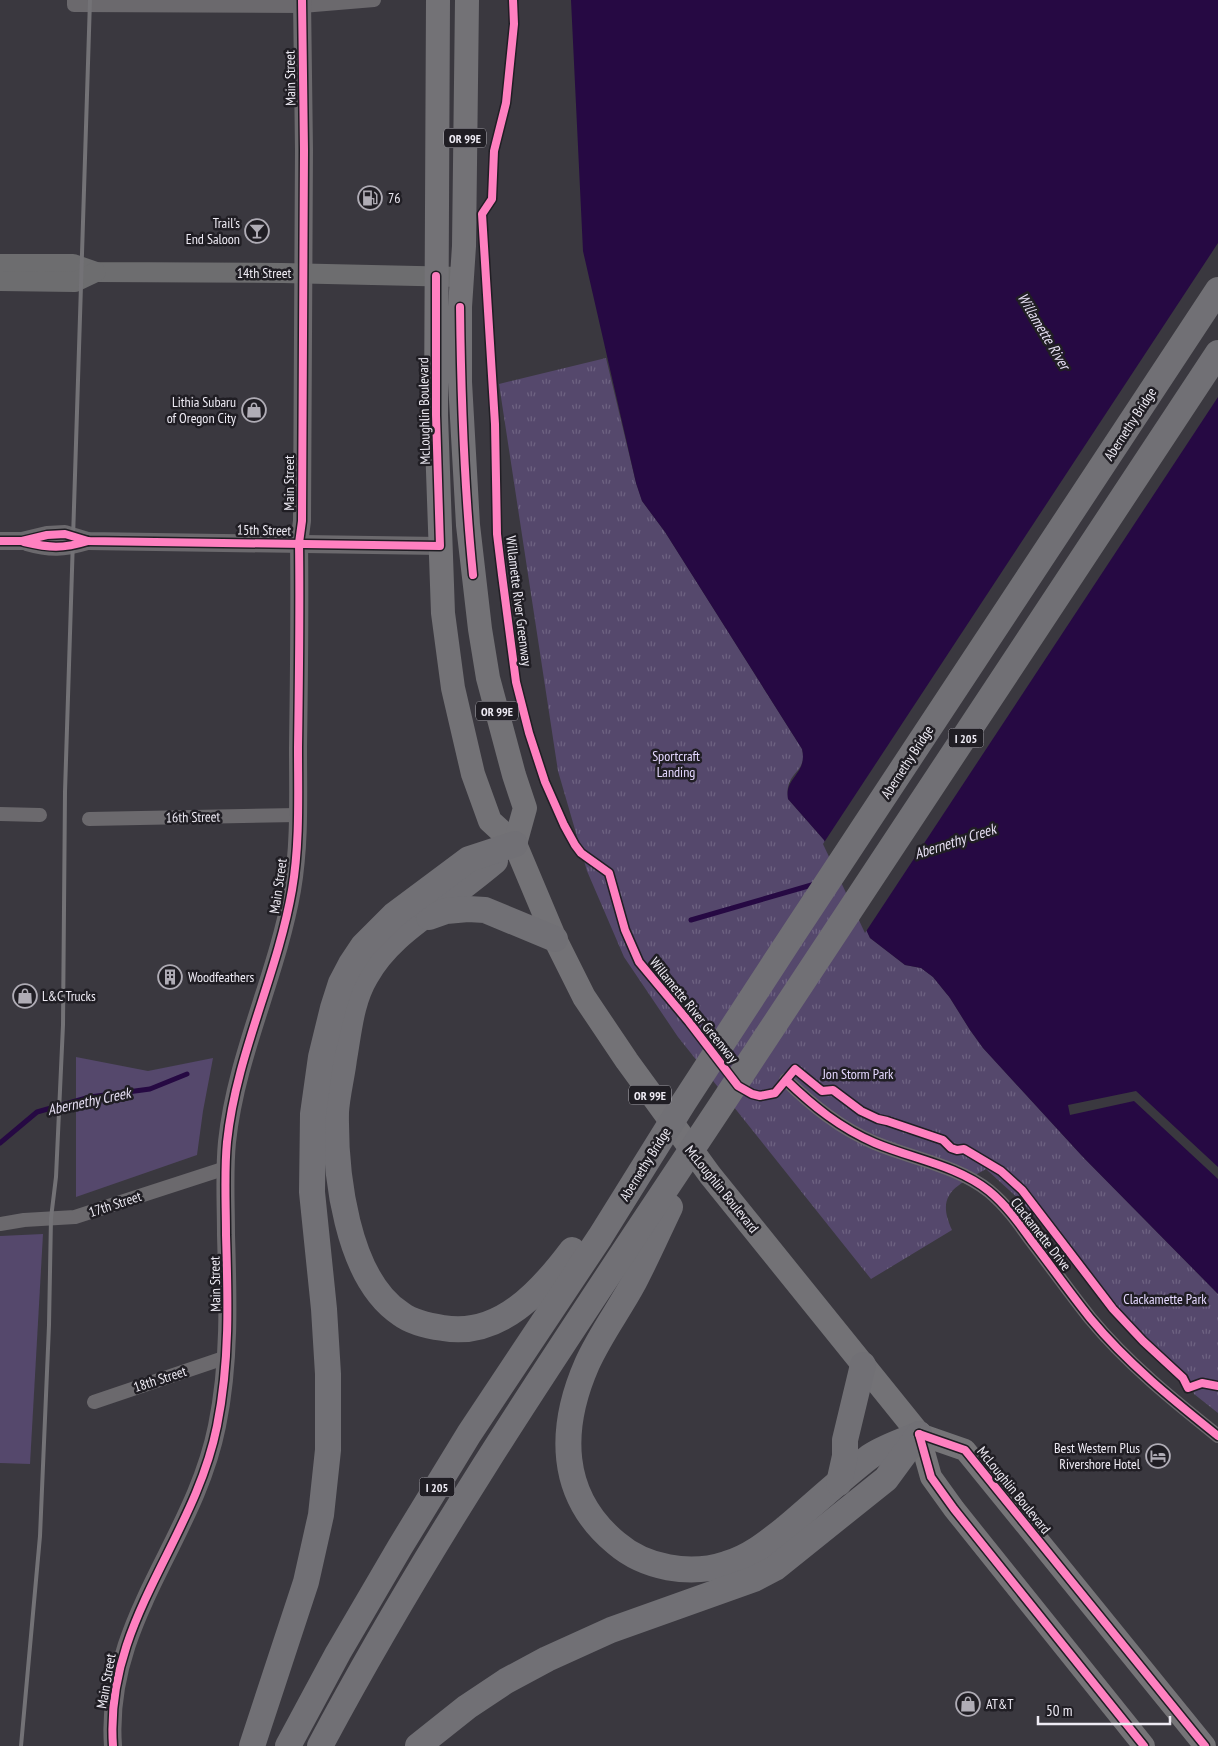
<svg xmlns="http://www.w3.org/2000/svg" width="1218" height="1746" font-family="'PT Sans Narrow',sans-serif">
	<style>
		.grass { fill: #55486c }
		.park { fill: url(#park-tufts) }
		.water { fill: #260943 }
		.pier { fill: #3a383f }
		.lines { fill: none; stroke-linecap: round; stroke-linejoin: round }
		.stream { stroke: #260943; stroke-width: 5 }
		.minor { stroke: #6b696d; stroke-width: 14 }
		.tertiary { stroke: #6b696d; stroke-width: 18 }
		.secondary { stroke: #6d6d6f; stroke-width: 20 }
		.primary { stroke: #757477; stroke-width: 22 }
		.trunk { stroke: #737276; stroke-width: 24 }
		.motorway { stroke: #717075; stroke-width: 26 }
		.rail { stroke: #737276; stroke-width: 4 }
		.cycleway-casing { stroke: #201e24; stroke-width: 11 }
		.cycleway { stroke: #ff80c0; stroke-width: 8 }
		.labels { text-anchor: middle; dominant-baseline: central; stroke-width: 5; stroke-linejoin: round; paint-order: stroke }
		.shield { fill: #201e24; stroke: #b0aeb6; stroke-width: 1 }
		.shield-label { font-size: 12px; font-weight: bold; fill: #eeebf4 }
		.street-label { font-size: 14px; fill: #eeebf4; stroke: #201e24 }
		.poi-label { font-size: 14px; fill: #eeebf4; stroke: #201e24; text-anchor: start }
		.park-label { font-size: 14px; fill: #e5d8ff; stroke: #201e24 }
		.water-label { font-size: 15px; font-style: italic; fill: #e6dff3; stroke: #201e24 }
	</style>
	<defs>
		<pattern id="park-tufts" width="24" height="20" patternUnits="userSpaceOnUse" patternTransform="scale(1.25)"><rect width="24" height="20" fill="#55486c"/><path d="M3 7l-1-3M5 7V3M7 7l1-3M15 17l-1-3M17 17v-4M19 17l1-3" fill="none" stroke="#6e6382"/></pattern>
	</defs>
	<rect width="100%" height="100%" fill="#3a383f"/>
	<!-- grass -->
	<g class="grass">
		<path d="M76,1057l72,14 65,-13 -10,53 -6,44 -121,42z"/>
		<path d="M43,1234l-13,230 -30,-1v-227z"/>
	</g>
	<!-- park -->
	<path class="park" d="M606,358l30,125 6,18 23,31 137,217c5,21 -10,21 -14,38 -1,3 0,9 0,12l36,41 46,98 35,27 16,3 12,9 17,21 20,32 13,18 100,109 135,137v119l-24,-19 -6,-19 -46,-41 -122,-134 -34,-31c-27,16 -52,23 -34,61l-81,49 -193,-242 -54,-80 -37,-86 -29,-100 -59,-387z"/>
	<!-- water -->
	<path class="water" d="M571,0h647v1294l-135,-137 -100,-109 -13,-18 -20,-32 -17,-21 -12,-9 -16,-3 -35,-27 -46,-98 -36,-41c-4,-22 20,-25 14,-50l-137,-217 -23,-31 -6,-18 -53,-232z"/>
	<!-- pier -->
	<g class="pier">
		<path d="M1218,243v154l-353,536 -42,-89z"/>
		<path d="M1136,1091l82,76v12l-84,-78 -64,14 -2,-10z"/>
	</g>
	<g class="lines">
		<!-- stream -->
		<g class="stream">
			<path d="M691,920l124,-36"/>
			<path d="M0,1143l37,-31 53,-15 60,-8 37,-15"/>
		</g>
		<!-- minor -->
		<g class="minor">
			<path d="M74,0v5l228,1 72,-6"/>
			<path d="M0,814l40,1"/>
			<path d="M89,819l208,-4"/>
			<path d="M786,1080c27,26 54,48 89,63 38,16 81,22 114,48 17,14 30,32 42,49 20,26 39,53 59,78 37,45 83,82 128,118"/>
			<path d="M0,1224l24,-4 51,-3 151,-49"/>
			<path d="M94,1402l133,-45"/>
		</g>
		<!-- tertiary -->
		<g class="tertiary">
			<path d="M0,541h22l25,-6 18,-1 23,7 352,5"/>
			<path d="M27,542c24,7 36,6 60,-1"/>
			<path d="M113,1746c-9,-124 81,-205 104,-320 13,-64 11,-127 9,-191 0,-31 -2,-63 1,-93 9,-87 50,-166 65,-252 8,-46 6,-95 6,-142 1,-68 2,-136 1,-205l3,-22 2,-371 -2,-150"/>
		</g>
		<!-- secondary -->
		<g class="secondary">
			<path d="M0,264h73l23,8 186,1 180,4"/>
			<path d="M0,281l75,1 21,-10"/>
		</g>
		<!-- primary -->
		<g class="primary">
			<path d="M919,1434l46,16 240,296"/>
			<path d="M919,1434l12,43 23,32 190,237"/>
		</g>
		<!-- trunk -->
		<g class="trunk">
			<path d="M438,0l-2,415 7,198 10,75 20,86 17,47 25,23 40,95 29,58 43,64 83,114 209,259"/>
			<path d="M467,0l-3,246 -4,61v75l8,143 12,104 8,49 26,97 11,33 -10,36"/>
		</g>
		<!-- motorway -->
		<g class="motorway">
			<path d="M495,861c-19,16 -39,31 -59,46 -27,20 -53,39 -70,69 -15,25 -17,55 -22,83 -2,17 -7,36 -8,53 -1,60 10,166 65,202 12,9 28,12 42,14 57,10 99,-38 129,-78"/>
			<path d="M429,917l17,-6 22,-2 17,1 70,29"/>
			<path d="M670,1207c-12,25 -23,50 -36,75 -15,28 -34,53 -47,82 -28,64 -29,131 29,179 29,25 74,33 110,21 24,-7 42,-22 61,-37 27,-23 53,-47 81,-69 13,-10 36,-17 51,-24"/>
			<path d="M839,1483l6,-27v-16l18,-75"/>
			<path d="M252,1746l54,-164 15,-67 7,-65v-76l-4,-65 -12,-117 1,-78 8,-57 12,-49 8,-25 10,-19 12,-18 31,-31 75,-56 46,-15"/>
			<path d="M288,1746l50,-93 62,-106 69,-113 131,-197 84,-135 110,-169 424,-643"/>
			<path d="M320,1746c119,-223 263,-432 402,-642 166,-250 332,-500 496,-751"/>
			<path d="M418,1746l49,-39 39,-26 41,-22 64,-29 143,-51 21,-11 111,-89 33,-45"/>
		</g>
		<!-- rail -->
		<path class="rail" d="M21,1746l19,-210 9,-211 2,-107 5,-41 7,-152 2,-233 25,-792"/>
		<!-- cycleway casing -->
		<g class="cycleway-casing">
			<g id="cycleway">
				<path d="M513,0l1,24 -8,79 -12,48 -2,48 -10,15 13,210 2,110 5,41 14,107 13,51 16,49 19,43 11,20 6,8 28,20 16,57 14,32 50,60 49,64 14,8 8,2 15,-3 20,-24 27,22 11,-1 28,21 17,8 9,2 56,19 8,8 6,2 7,-1 37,22 21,19 91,119 30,32 40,37 5,10 14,-5 16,3"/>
				<path d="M460,307c1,90 4,179 13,268"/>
				<path d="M0,541h22l25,-6 18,-1 23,7 352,5 -4,-131v-139"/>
				<path d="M24,542c26,6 38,7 64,-1"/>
				<path d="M786,1080c27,26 54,48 89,63 38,16 81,22 114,48 17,14 30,32 42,49 20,26 39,53 59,78 37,45 83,82 128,118"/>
				<path d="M919,1434l46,16 240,296"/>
				<path d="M919,1434l12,43 23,32 190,237"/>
				<path d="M113,1746c-9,-124 81,-205 104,-320 13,-64 11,-127 9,-191 0,-31 -2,-63 1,-93 9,-87 50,-166 65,-252 8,-46 6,-95 6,-142 1,-68 2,-136 1,-205l3,-22 2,-371 -2,-150"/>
			</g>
		</g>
		<!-- cycleway -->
		<use href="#cycleway" class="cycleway"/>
	</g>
	<!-- icons -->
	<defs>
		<g id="fuel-ring" transform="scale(1.25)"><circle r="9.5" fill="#201e24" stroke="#afacb5" stroke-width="1.5"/><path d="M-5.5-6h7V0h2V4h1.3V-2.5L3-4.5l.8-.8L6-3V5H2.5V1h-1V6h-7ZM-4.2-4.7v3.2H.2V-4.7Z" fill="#afacb5"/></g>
		<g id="bar-ring" transform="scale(1.25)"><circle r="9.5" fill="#201e24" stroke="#afacb5" stroke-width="1.5"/><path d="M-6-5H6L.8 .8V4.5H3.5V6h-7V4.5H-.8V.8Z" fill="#afacb5"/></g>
		<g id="shop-ring" transform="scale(1.25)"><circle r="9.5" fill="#201e24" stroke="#afacb5" stroke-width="1.5"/><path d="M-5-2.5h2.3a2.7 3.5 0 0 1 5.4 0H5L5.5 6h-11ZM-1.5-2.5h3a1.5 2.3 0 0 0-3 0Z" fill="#afacb5"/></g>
		<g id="building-ring" transform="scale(1.25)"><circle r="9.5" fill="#201e24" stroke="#afacb5" stroke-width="1.5"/><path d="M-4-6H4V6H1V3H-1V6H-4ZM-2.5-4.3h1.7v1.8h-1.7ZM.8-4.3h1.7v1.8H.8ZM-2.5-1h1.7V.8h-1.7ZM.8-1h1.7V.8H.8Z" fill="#afacb5"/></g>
		<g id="hotel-ring" transform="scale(1.25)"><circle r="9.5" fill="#201e24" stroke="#afacb5" stroke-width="1.5"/><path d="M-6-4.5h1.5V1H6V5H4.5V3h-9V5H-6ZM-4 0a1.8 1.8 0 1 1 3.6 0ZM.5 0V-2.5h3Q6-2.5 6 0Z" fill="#afacb5"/></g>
	</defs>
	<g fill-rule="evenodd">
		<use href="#fuel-ring" x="370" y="198"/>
		<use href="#bar-ring" x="257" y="231"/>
		<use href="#shop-ring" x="254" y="410"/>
		<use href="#building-ring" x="170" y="977"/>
		<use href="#shop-ring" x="25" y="996"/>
		<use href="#hotel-ring" x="1158" y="1456"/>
		<use href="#shop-ring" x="968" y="1704"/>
	</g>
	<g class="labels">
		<!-- shield labels -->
		<g class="shield">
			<rect x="444" y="128.5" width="42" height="19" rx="4"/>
			<rect x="476" y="701.5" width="42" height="19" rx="4"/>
			<rect x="948.5" y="728.5" width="35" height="19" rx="4"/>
			<rect x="629" y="1085.5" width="42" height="19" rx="4"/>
			<rect x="419.5" y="1477.5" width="35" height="19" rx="4"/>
		</g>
		<g class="shield-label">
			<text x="465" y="138">OR 99E</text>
			<text x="497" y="711">OR 99E</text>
			<text x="966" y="738">I 205</text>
			<text x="650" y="1095">OR 99E</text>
			<text x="437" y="1487">I 205</text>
		</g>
		<!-- street labels -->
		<g class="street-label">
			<text transform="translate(290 78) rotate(-91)">Main Street</text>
			<text x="264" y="273">14th Street</text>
			<text transform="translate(424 411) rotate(-91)">McLoughlin Boulevard</text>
			<text transform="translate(1130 424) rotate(-57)">Abernethy Bridge</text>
			<text transform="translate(289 483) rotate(-90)">Main Street</text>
			<text transform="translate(264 530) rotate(1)">15th Street</text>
			<text transform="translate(519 601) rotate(83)">Willamette River Greenway</text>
			<text transform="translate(907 762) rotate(-57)">Abernethy Bridge</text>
			<text transform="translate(193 817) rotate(-1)">16th Street</text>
			<text transform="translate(278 886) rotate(-82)">Main Street</text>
			<text transform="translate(694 1010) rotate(51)">Willamette River Greenway</text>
			<text transform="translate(645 1164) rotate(-58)">Abernethy Bridge</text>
			<text transform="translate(722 1189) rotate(51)">McLoughlin Boulevard</text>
			<text transform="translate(115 1204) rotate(-18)">17th Street</text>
			<text transform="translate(1041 1234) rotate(52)">Clackamette Drive</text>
			<text transform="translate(215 1284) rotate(-91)">Main Street</text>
			<text transform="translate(160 1379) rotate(-18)">18th Street</text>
			<text transform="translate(1014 1490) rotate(51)">McLoughlin Boulevard</text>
			<text transform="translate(106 1681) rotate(-80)">Main Street</text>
		</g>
		<!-- poi labels -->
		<g class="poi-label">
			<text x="388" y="198">76</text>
			<text x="240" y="223" text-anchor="end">Trail's<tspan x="240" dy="16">End Saloon</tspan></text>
			<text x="236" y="402" text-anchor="end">Lithia Subaru<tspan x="236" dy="16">of Oregon City</tspan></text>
			<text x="188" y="977">Woodfeathers</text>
			<text x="42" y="996">L&amp;C Trucks</text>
			<text x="1140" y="1448" text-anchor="end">Best Western Plus<tspan x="1140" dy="16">Rivershore Hotel</tspan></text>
			<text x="986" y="1704">AT&amp;T</text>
		</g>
		<!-- park labels -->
		<g class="park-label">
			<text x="676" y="756">Sportcraft<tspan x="676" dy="16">Landing</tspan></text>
			<text x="858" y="1074">Jon Storm Park</text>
			<text x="1165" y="1299">Clackamette Park</text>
		</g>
		<!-- water labels -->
		<g class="water-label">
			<text transform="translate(1044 331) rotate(59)">Willamette River</text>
			<text transform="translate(955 841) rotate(-18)">Abernethy Creek</text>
			<text transform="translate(89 1101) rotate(-12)">Abernethy Creek</text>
		</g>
	</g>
	<!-- scale -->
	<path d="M1038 1716v8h132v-8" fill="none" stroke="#eeebf4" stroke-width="2.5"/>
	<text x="1046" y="1716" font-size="15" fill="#eeebf4" stroke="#201e24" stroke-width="4" paint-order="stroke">50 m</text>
</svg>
